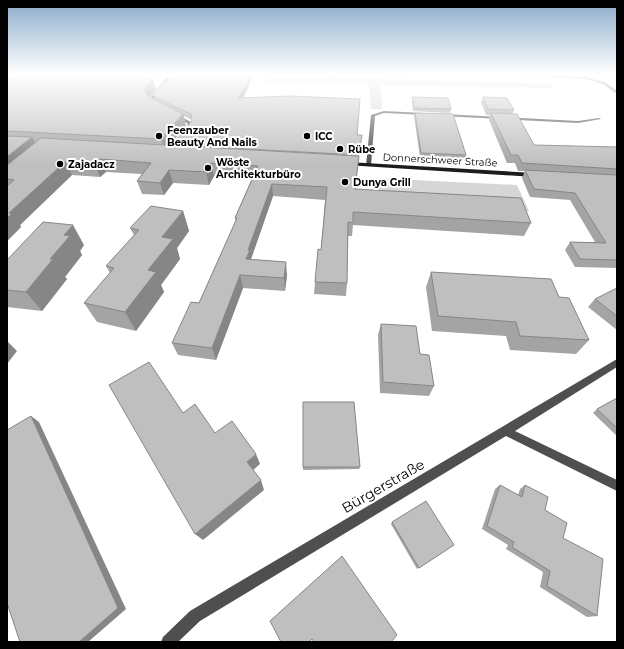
<svg xmlns="http://www.w3.org/2000/svg" width="624" height="649" font-family="Montserrat,sans-serif">
	<style>
		.green { fill: #d6d6d6 }
		.lines { fill: none; stroke-linecap: round; stroke-linejoin: round }
		.minor { fill: #4f4f4f; fill-rule: evenodd }
		.secondary { fill: #1c1c1c; fill-rule: evenodd }
		.wall { fill: #a4a4a4; fill-rule: evenodd }
		.shaded-wall { fill: #868686 }
		.building { fill: #bfbfbf; stroke: #868686 }
		.poi-dot { fill: #000; stroke: #fff; stroke-width: 1.5 }
		.labels { text-anchor: middle; dominant-baseline: central; stroke-width: 4; stroke-linejoin: round; paint-order: stroke }
		.far-poi-label { font-size: 10px; font-weight: bold; fill: #000; stroke: #fff; text-anchor: start }
		.far-street-label { font-size: 10px; fill: #000; stroke: #fff }
		.near-street-label { font-size: 14px; fill: #000; stroke: #fff }
	</style>
	<rect width="100%" height="100%" fill="#fff"/>
	<!-- green -->
	<g class="green">
		<path d="M333,77l217,7 3,4 -172,-3 1,24h-11l-2,-25 -107,-1 3,-4z"/>
		<path d="M375,178l142,7 12,26 -153,-9z"/>
	</g>
	<g class="lines">
		<!-- minor -->
		<g class="minor">
			<path d="M474,73l111,4 20,5 12,9v3l-14,-10 -18,-5z"/>
			<path d="M167,77l3,1 -17,22 4,6 -4,1 -4,-5v-2z"/>
			<path d="M384,111l40,2 2,1 -2,1 -40,-2 -9,3 -4,49 -5,1 5,-51z"/>
			<path d="M444,114l134,7 21,-3 2,1 -23,4 -136,-7v-2z"/>
			<path d="M174,115h4l13,7 1,4 -5,7 -4,-1 5,-6 -1,-3 -13,-6z"/>
			<path d="M617,359v8l-102,64 102,49v11l-111,-55 -306,185 -22,21h-17l2,-5 27,-26z"/>
		</g>
		<!-- secondary -->
		<path class="secondary" d="M348,162l186,11 3,2 -3,2 -188,-12v-2z"/>
	</g>
	<!-- wall -->
	<g class="wall">
		<path d="M251,73l1,5 -5,12 -4,8 114,37 -1,54 175,34 -7,13 -171,-11 -1,11h-4l-1,47 -1,13 -32,-2 1,-12 6,-32 4,-50 -52,-4 -22,63 36,16 -2,16 -42,-3 -27,72 -38,-5 -6,-12 27,-40 37,-82 -1,-3 17,-40 -38,-2 -5,9 -36,-2 -9,12 -22,-1 -5,-13 5,-7 -36,-2 -6,5 -28,-2 -52,50 1,2 -14,14v-163h146l3,11 -6,8 5,2 -2,-5 15,-11zM184,116l8,4 -20,25h-2l16,-19z"/>
		<path d="M412,97l39,12 -1,4 -37,-2 -1,-11z"/>
		<path d="M483,97l31,13 -2,4 22,31 83,2v121l-42,-1 -10,-17 5,-8h25l-25,-42 -40,-3 -8,-19 3,-7h-7l-3,-8h-8l-18,-43 1,-5h-4l-5,-13z"/>
		<path d="M415,113l51,42 -1,4 -45,-2 -6,-41z"/>
		<path d="M183,211l6,20 -12,17 3,11 -19,26 3,7 -28,39 -39,-9 -13,-19 26,-30 -4,-7 28,-31 -4,-7z"/>
		<path d="M84,245l-4,6 2,4 -17,22 2,2 -25,32 -35,-4v-47z"/>
		<path d="M431,272l128,25 30,43 -13,14 -66,-4 -4,-14 -74,-5 -6,-44z"/>
		<path d="M617,288v42l-29,-23 7,-8z"/>
		<path d="M381,324l53,62 -5,10 -49,-3 -2,-58z"/>
		<path d="M617,398v38l-24,-23 4,-4z"/>
		<path d="M303,402l57,65 -1,2 -56,1z"/>
		<path d="M500,485l18,10 2,-6 5,-4 20,25 18,28 34,78 -10,1 -47,-30 3,-15 -37,-23 2,-4 -26,-16 13,-40z"/>
		<path d="M392,522l62,23 -37,24 -26,-45z"/>
	</g>
	<!-- shaded-wall -->
	<g class="shaded-wall">
		<path d="M251,73l1,5 -5,12 -8,14 -1,-6z"/>
		<path d="M153,78l3,11 -8,11 -4,-11z"/>
		<path d="M183,114l3,12 -22,25 -3,-12z"/>
		<path d="M32,137l7,12 -32,27v-19z"/>
		<path d="M100,159l6,13 -6,5 -5,-12z"/>
		<path d="M65,162l7,13 -52,50 1,2 -14,14v-23l2,-5z"/>
		<path d="M211,163l3,13 -5,9 -3,-13z"/>
		<path d="M169,170l4,13 -9,12 -4,-12z"/>
		<path d="M272,184l1,12 -22,63 1,4 -6,-4 2,-9z"/>
		<path d="M183,211l6,20 -12,17 3,11 -19,26 3,7 -28,39 -11,-19 23,-42 14,-33z"/>
		<path d="M73,225l11,20 -4,6 2,4 -17,22 2,2 -25,32 -16,-19 24,-33 14,-24z"/>
		<path d="M286,262l1,13 -2,16 -1,-13z"/>
		<path d="M240,275l3,13 -27,72 -4,-12z"/>
		<path d="M7,341l10,10 -10,13z"/>
		<path d="M31,416l8,6 87,187 -38,33h-9z"/>
		<path d="M256,454l4,10 -9,8 -4,-10z"/>
		<path d="M261,480l3,10 -61,50 -8,-6z"/>
	</g>
	<!-- building -->
	<g class="building">
		<path d="M25,73l128,5 -9,11 4,7 35,18 -22,25 -154,-8v-53h8z"/>
		<path d="M179,73h72l-4,12 -9,13 53,-2 69,3 -3,36h5l-3,20 -187,-10 20,-24 -1,-7 -36,-17 -2,-3 9,-11h6z"/>
		<path d="M412,97l36,1 3,11 -37,-1z"/>
		<path d="M483,97l24,1 7,12 -26,-1z"/>
		<path d="M415,113l38,1 13,41 -45,-2z"/>
		<path d="M491,113l26,1 17,31 83,2v22l-95,-6 -4,-8h-7z"/>
		<path d="M7,136l25,1 -25,20z"/>
		<path d="M41,138l318,18 -4,33 166,9 10,25 -178,-11v11l-5,-1 -1,61 -32,-1 3,-33 3,1 6,-63 -55,-3 -24,66h2l-4,9 40,3 -2,16 -44,-3 -28,73 -40,-5 19,-41 8,1 38,-85h-2l23,-52 -47,-3 -5,9 -37,-2 -9,13 -23,-2 14,-18 -51,-4 -5,6 -30,-3 -56,51 3,1 -5,4v-32l7,-6 -7,-1v-14z"/>
		<path d="M525,170l92,5v85l-37,-1 -10,-17 36,1 -31,-50 -41,-4z"/>
		<path d="M151,206l32,5 -21,26 11,2 -25,31 8,2 -31,40 -41,-9 30,-35 -8,-2 33,-36 -9,-2z"/>
		<path d="M43,222l30,3 -9,10 6,1 -20,23h3l-27,33 -19,-2v-30z"/>
		<path d="M431,272l120,7 8,18 10,1 20,42 -69,-4 -4,-14 -78,-6z"/>
		<path d="M617,288v28l-22,-17z"/>
		<path d="M381,324l35,2 4,28 9,1 5,31 -51,-4z"/>
		<path d="M149,362l34,51 12,-9 20,29 17,-12 24,33 -9,8 14,18 -66,54 -86,-149z"/>
		<path d="M617,398v30l-20,-19z"/>
		<path d="M303,402h51l6,65h-57z"/>
		<path d="M31,416l87,192 -39,34h-59l-13,-39v-173z"/>
		<path d="M500,485l22,12 3,-12 23,12 -3,13 22,13 -4,15 40,21 -6,57 -50,-30 3,-15 -38,-24 2,-5 -27,-16z"/>
		<path d="M426,501l28,44 -35,23 -27,-46z"/>
		<path d="M342,556l55,79 -6,7h-77l-2,-3 -3,3h-28l-11,-21z"/>
	</g>
	<!-- sky -->
	<linearGradient id="sky" x2="0" y2="1"><stop stop-color="#8aabca"/><stop offset="0.45" stop-color="#fff"/><stop offset="1" stop-color="#fff" stop-opacity="0"/></linearGradient>
	<rect width="624" height="164" fill="url(#sky)"/>
	<!-- markers -->
	<g class="poi-dot">
		<circle cx="159" cy="136" r="4"/>
		<circle cx="307" cy="136" r="4"/>
		<circle cx="340" cy="149" r="4"/>
		<circle cx="60" cy="164" r="4"/>
		<circle cx="208" cy="168" r="4"/>
		<circle cx="345" cy="182" r="4"/>
	</g>
	<g class="labels">
		<!-- far-poi labels -->
		<g class="far-poi-label">
			<text x="167" y="130">Feenzauber<tspan x="167" dy="12">Beauty And Nails</tspan></text>
			<text x="315" y="136">ICC</text>
			<text x="348" y="149">Rübe</text>
			<text x="216" y="162">Wöste<tspan x="216" dy="12">Architekturbüro</tspan></text>
			<text x="68" y="164">Zajadacz</text>
			<text x="353" y="182">Dunya Grill</text>
		</g>
		<!-- far-street labels -->
		<g class="far-street-label">
			<text transform="translate(440 160) rotate(3)">Donnerschweer Straße</text>
		</g>
		<!-- near-street labels -->
		<g class="near-street-label">
			<text transform="translate(383 486) rotate(-30)">Bürgerstraße</text>
		</g>
	</g>
	<!-- border -->
	<rect width="624" height="649" fill="none" stroke="#000000" stroke-width="16"/>
</svg>
